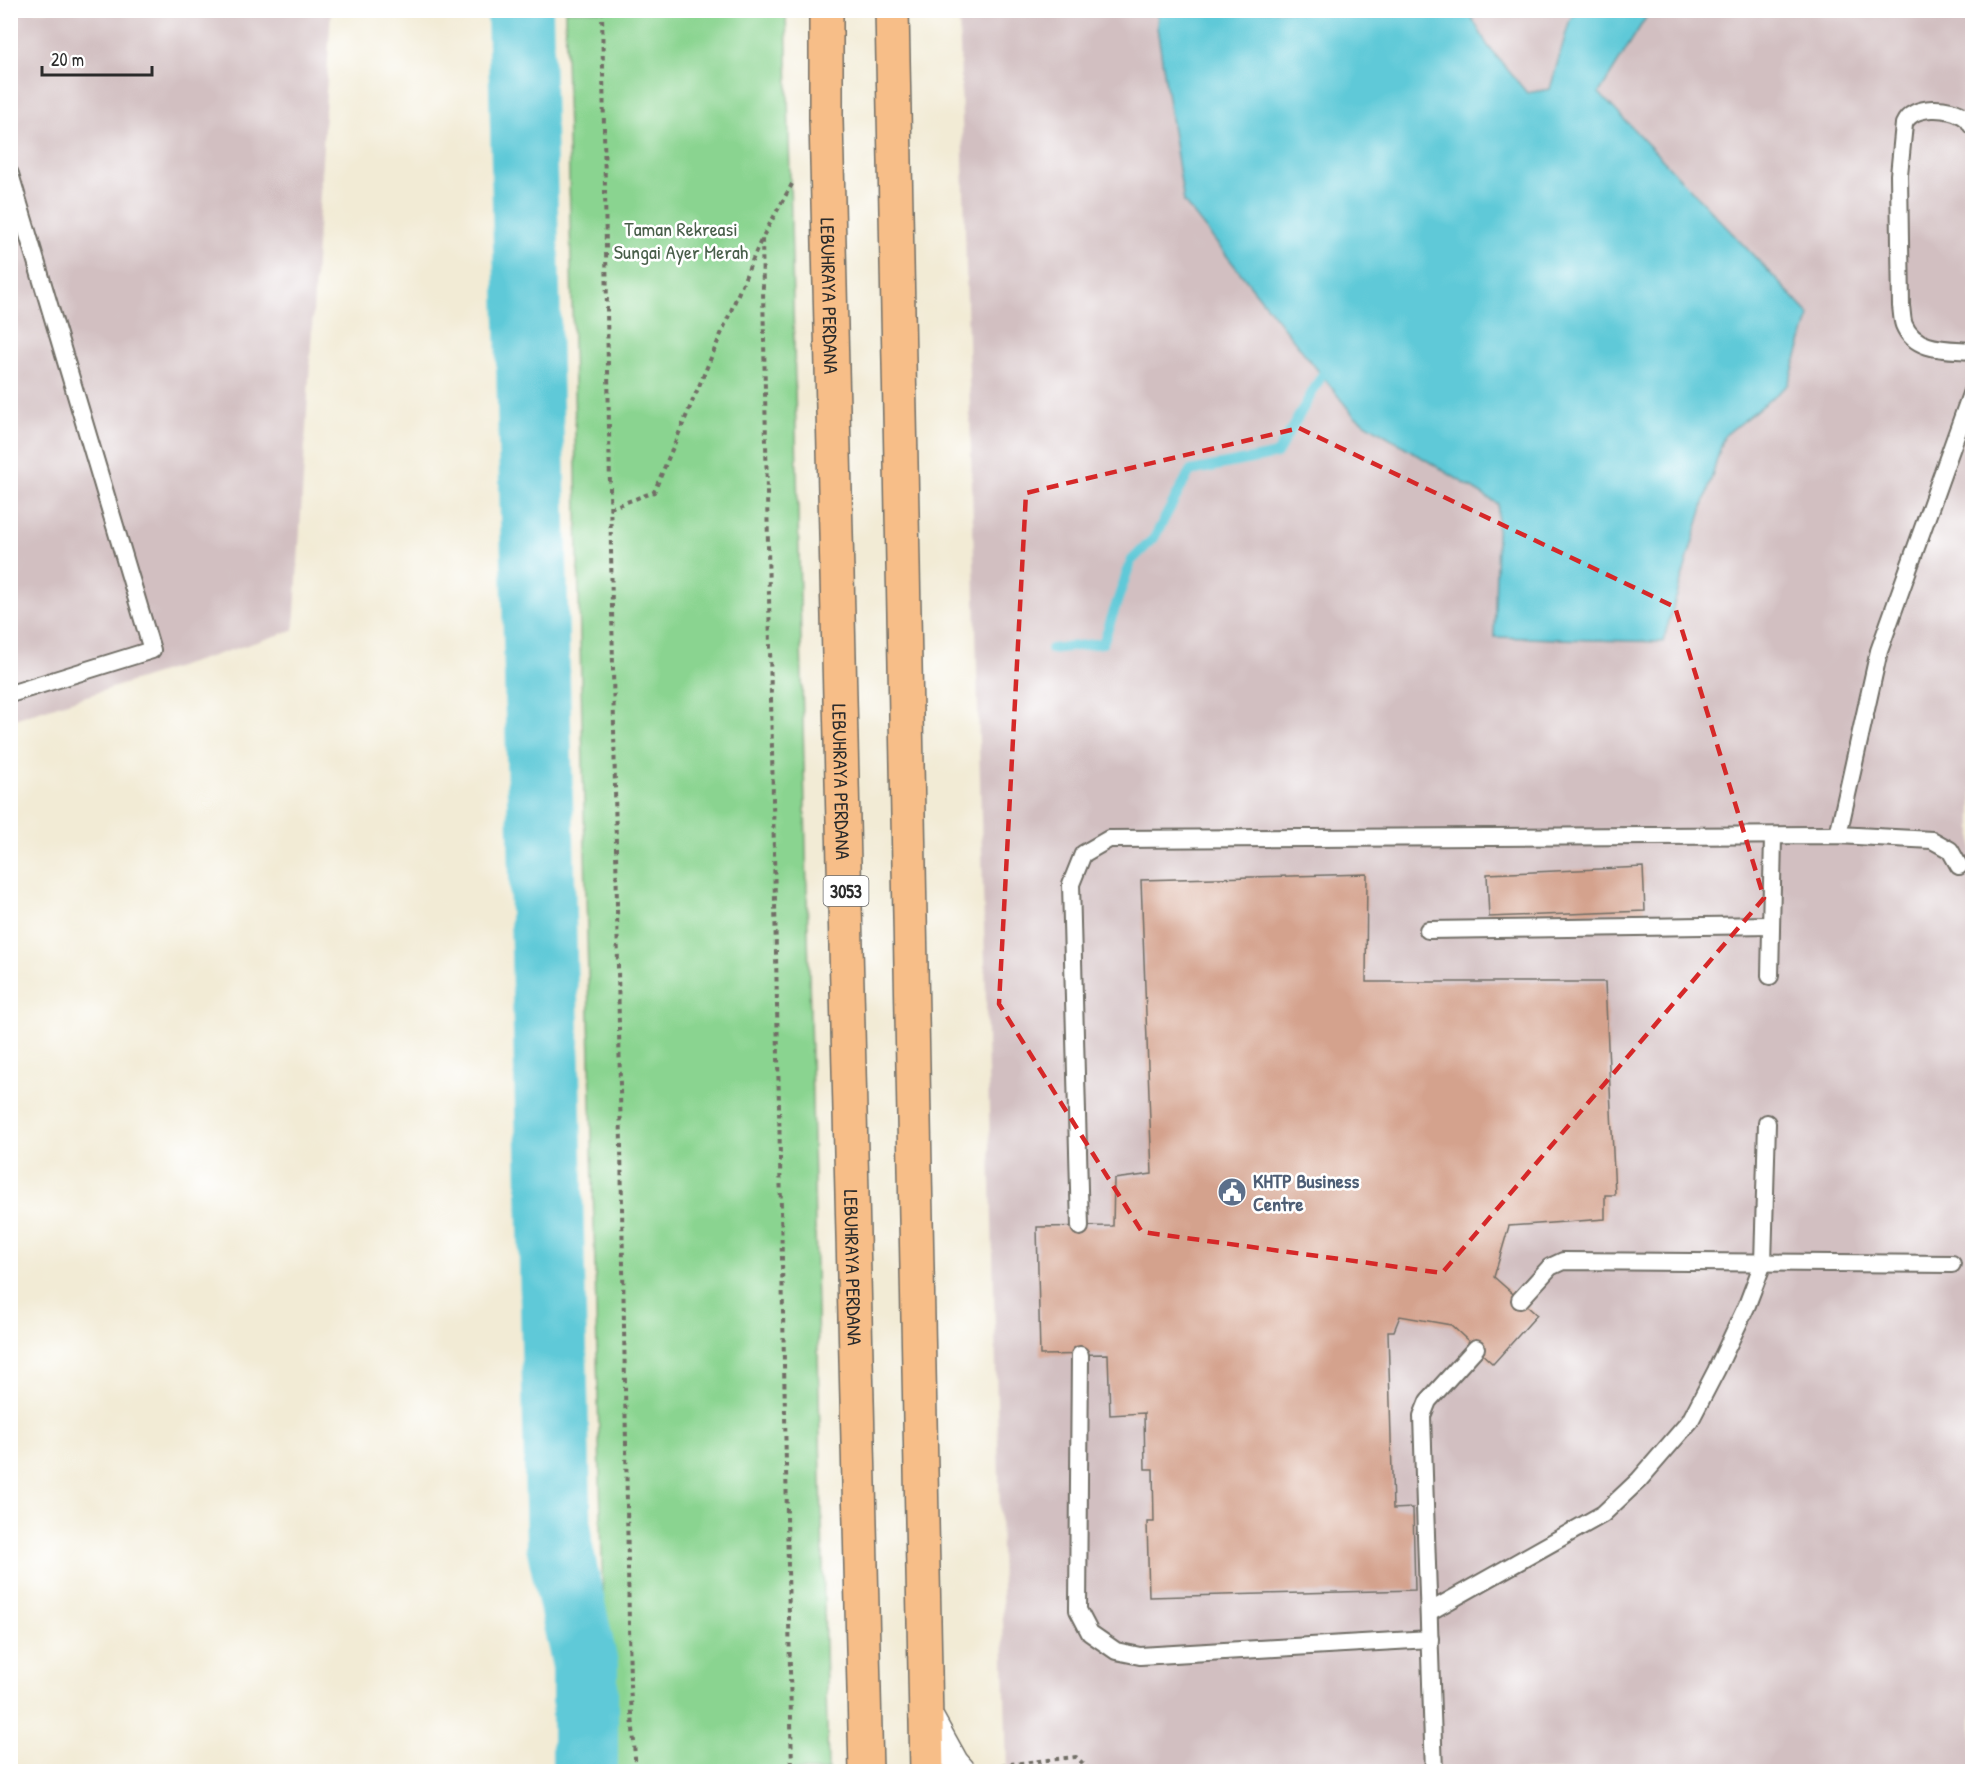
<svg xmlns="http://www.w3.org/2000/svg" width="1983" height="1782" font-family="'Patrick Hand',sans-serif">
	<style>
		.industrial { fill: #d2bfc1 }
		.green { fill: #8ad490; stroke: #5a805e; stroke-width: 1.5 }
		.water { fill: #5ec9d8; stroke: #447a82; stroke-width: 1.5 }
		.lines { fill: none; stroke-linecap: round; stroke-linejoin: round }
		.stream { stroke: #5ec9d8; stroke-width: 10 }
		.river { stroke: #5ec9d8; stroke-width: 66 }
		.building { fill: #d4a28d }
		.service-casing { stroke: #716e66; stroke-width: 20 }
		.minor-casing { stroke: #716e66; stroke-width: 36 }
		.primary-casing { stroke: #716e66; stroke-width: 36 }
		.path { stroke: #716e66; stroke-width: 4; stroke-dasharray: 4.5 4.5; stroke-linecap: butt }
		.service { stroke: #fff; stroke-width: 16 }
		.minor { stroke: #fff; stroke-width: 33 }
		.primary { stroke: #f7be88; stroke-width: 33 }
		.marked { fill: none; stroke: #d62828; stroke-width: 4.5; stroke-dasharray: 12 8; stroke-linejoin: round }
		.labels { text-anchor: middle; dominant-baseline: central; stroke-width: 5; stroke-linejoin: round; paint-order: stroke }
		.shield { fill: #fff; stroke: #6b6b6b; stroke-width: 1.5 }
		.shield-label { font-size: 18px; font-weight: bold; fill: #2b2b2b }
		.park-label { font-size: 20px; fill: #485e49; stroke: #fff }
		.street-label { font-size: 20px; fill: #2b2b2b; stroke: #fff }
		.service-label { font-size: 20px; font-weight: bold; fill: #4e5e75; stroke: #fff; text-anchor: start }
	</style>
	<rect width="100%" height="100%" fill="#fff"/>
	<filter id="ink" filterUnits="userSpaceOnUse"><feTurbulence type="fractalNoise" baseFrequency=".0167" numOctaves="2"/><feDisplacementMap in="SourceGraphic" scale="12" xChannelSelector="R" yChannelSelector="G"/><feConvolveMatrix kernelMatrix="1 2 1 2 8 2 1 2 1" color-interpolation-filters="sRGB"/></filter>
	<filter id="wash" filterUnits="userSpaceOnUse"><feTurbulence type="fractalNoise" baseFrequency=".008" numOctaves="4" result="noise"/><feDisplacementMap in="SourceGraphic" scale="24" xChannelSelector="R" yChannelSelector="G"/><feGaussianBlur stdDeviation="1.35" result="paint"/><feColorMatrix in="noise" values="0 0 0 0 0 0 0 0 0 0 0 0 0 0 0 0 0 1.4 0 .05"/><feComposite in="paint" operator="in"/></filter>
	<g filter="url(#wash)">
		<rect width="100%" height="100%" fill="#f2ebd5"/>
		<!-- industrial -->
		<g class="industrial">
			<path d="M11,11h320l-37,619 -283,90z"/>
			<path d="M959,11h1013v1760h-965z"/>
		</g>
		<!-- green -->
		<path class="green" d="M565,11h221l42,1760h-221z"/>
		<!-- water -->
		<path class="water" d="M1158,10l310,1 20,35 39,47 23,-4 20,-70 7,-8h73l-51,82 211,222 -22,70 -64,51 -61,206 -169,-5 4,-133 -144,-88 -170,-214 -27,-175z"/>
		<g class="lines">
			<!-- stream -->
			<path class="stream" d="M1051,649l52,-6 28,-82 23,-23 36,-67 87,-17 52,-91"/>
			<!-- river -->
			<path class="river" d="M520,10l39,1534 26,121v107"/>
		</g>
		<g id="blocks">
			<!-- building -->
			<g class="building">
				<path d="M1643,867l2,44 -156,6 -2,-43z"/>
				<path d="M1367,874l-1,108h239l10,213h-10v24l-96,7 -15,51 43,38 -44,49 -42,-39 -51,-9 -6,15h-6l5,178 20,-1 2,82 -266,7 -2,-75h7l-1,-53h-8l-1,-56 -34,2 -2,-61 -68,1 -3,-128 76,-1 1,-47 38,-5 -11,-294z"/>
			</g>
		</g>
	</g>
	<g filter="url(#ink)">
		<use href="#blocks" fill-opacity="0" stroke="#716e66" stroke-width="1.5"/>
		<g class="lines">
			<!-- service casing -->
			<g class="service-casing">
				<g id="service">
					<path d="M1972,126c-2,-3 -3,-6 -6,-8 -15,-12 -54,-14 -62,6l-5,51 2,131c1,6 1,14 3,19 11,27 44,24 68,26"/>
					<path d="M10,174l142,476 -142,44"/>
					<path d="M1838,835l41,-184 93,-260"/>
					<path d="M1428,930l343,-5"/>
					<path d="M1770,976l3,-139"/>
					<path d="M1080,1227l-9,-343 12,-30 26,-15 729,-4 94,5 18,10 9,16"/>
					<path d="M1520,1300l30,-33 13,-6 389,3"/>
					<path d="M1080,1355l-2,255 12,23 26,18 24,5 290,-17"/>
					<path d="M1429,1612l174,-98 36,-34 51,-59 26,-50 31,-66 16,-42 4,-140"/>
					<path d="M1434,1772l-12,-356 6,-15 48,-53"/>
				</g>
			</g>
			<!-- minor casing -->
			<g class="minor-casing">
				<path id="minor" d="M926,1717l26,47 7,8"/>
			</g>
			<!-- primary casing -->
			<g class="primary-casing">
				<g id="primary">
					<path id="s1" d="M826,10v110l40,1652"/>
					<path d="M892,10l35,1762"/>
				</g>
			</g>
			<!-- path -->
			<g class="path">
				<path d="M602,10l28,1675 6,87"/>
				<path d="M792,184l-30,54 30,1534"/>
				<path d="M610,508l44,-16 107,-252"/>
				<path d="M992,1766l84,-9 16,15"/>
			</g>
			<!-- service -->
			<use href="#service" class="service"/>
			<!-- minor -->
			<use href="#minor" class="minor"/>
			<!-- primary -->
			<use href="#primary" class="primary"/>
		</g>
	</g>
	<!-- marked area -->
	<path class="marked" d="M1299,428l376,179 89,291 -322,375 -300,-41 -143,-228 27,-511z"/>
	<!-- icons -->
	<defs>
		<g id="civic-disc" transform="scale(1.5)"><circle r="9.5" fill="#5c6f8a" stroke="#fff"/><path d="M-.6-6.5H3V-4.5H.6V-3L4-1V1h2V6H-6V1h2V-1L-.6-3ZM-1.2 2.5V6h2.4V2.5Z" fill="#fff"/></g>
	</defs>
	<g fill-rule="evenodd">
		<use href="#civic-disc" x="1232" y="1192"/>
	</g>
	<g class="labels">
		<!-- shield labels -->
		<rect class="shield" x="823.5" y="876" width="45" height="30" rx="4.5"/>
		<g class="shield-label">
			<text x="846" y="891">3053</text>
		</g>
		<!-- park labels -->
		<g class="park-label">
			<text x="681" y="228">Taman Rekreasi<tspan x="681" dy="23">Sungai Ayer Merah</tspan></text>
		</g>
		<!-- street labels -->
		<g class="street-label">
			<text stroke="none"><textPath href="#s1" startOffset="286">LEBUHRAYA PERDANA</textPath></text>
			<text stroke="none"><textPath href="#s1" startOffset="772">LEBUHRAYA PERDANA</textPath></text>
			<text stroke="none"><textPath href="#s1" startOffset="1258">LEBUHRAYA PERDANA</textPath></text>
		</g>
		<!-- service labels -->
		<g class="service-label">
			<text x="1253" y="1180">KHTP Business<tspan x="1253" dy="23">Centre</tspan></text>
		</g>
	</g>
	<!-- margin -->
	<rect width="1983" height="1782" fill="none" stroke="#fff" stroke-width="36"/>
	<!-- scale -->
	<path d="M42 66v9h110v-9" fill="none" stroke="#2b2b2b" stroke-width="3"/>
	<text x="51" y="66" font-size="18" fill="#2b2b2b" stroke="#ffffff" stroke-width="4.5" paint-order="stroke">20 m</text>
</svg>
